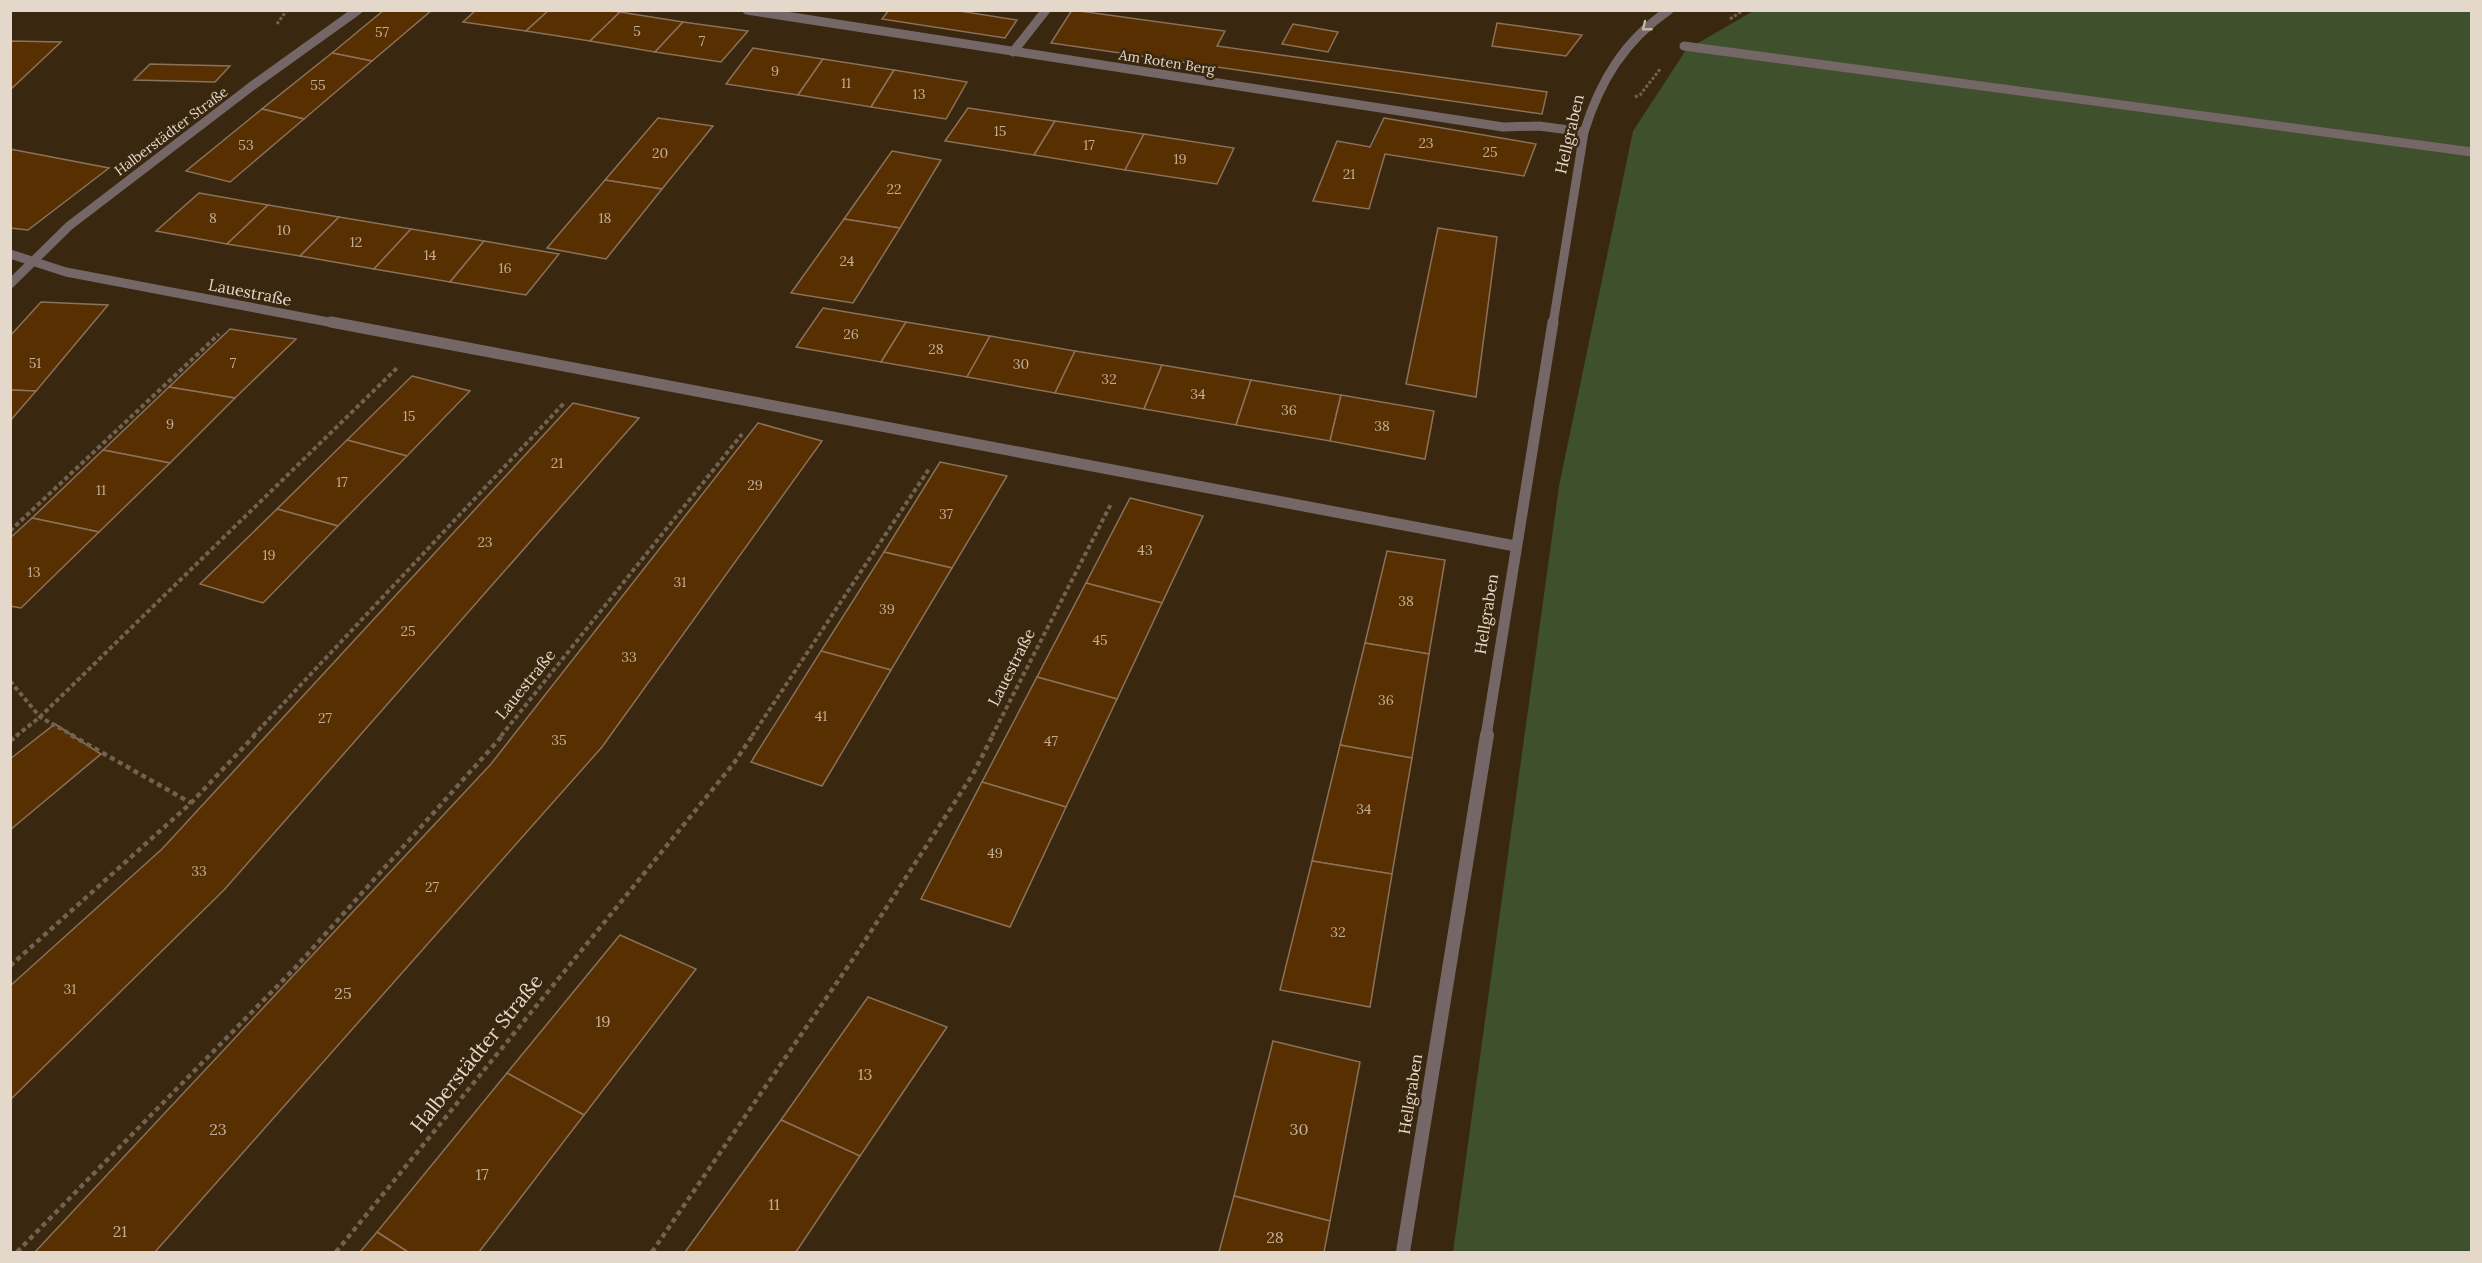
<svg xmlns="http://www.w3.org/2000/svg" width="2482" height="1263" font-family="Lora,serif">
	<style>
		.green { fill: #3e502c }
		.building { fill: #582f00; stroke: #8a715b; stroke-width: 1.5 }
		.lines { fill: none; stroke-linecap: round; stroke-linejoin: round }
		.path-far2 { stroke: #72624e; stroke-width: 3; stroke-dasharray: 3 2; stroke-linecap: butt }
		.path-far1 { stroke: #72624e; stroke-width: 4; stroke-dasharray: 4.5 3; stroke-linecap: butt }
		.path { stroke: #72624e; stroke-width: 4.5; stroke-dasharray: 5 4; stroke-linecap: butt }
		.lane { stroke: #756667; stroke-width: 9 }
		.street-far2 { stroke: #756667; stroke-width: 9 }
		.street-far1 { stroke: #756667; stroke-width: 11 }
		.street { stroke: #756667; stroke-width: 14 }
		.oneway { stroke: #c3b6ac }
		.labels { text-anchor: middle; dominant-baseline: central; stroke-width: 5; stroke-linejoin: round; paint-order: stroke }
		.number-label { font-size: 14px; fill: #c1ae98 }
		.far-street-label { font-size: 14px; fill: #e4d8ca; stroke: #392710 }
		.street-label { font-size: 16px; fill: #e4d8ca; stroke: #392710 }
		.near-number-label { font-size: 16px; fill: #c1ae98 }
		.near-street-label { font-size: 20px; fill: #e4d8ca; stroke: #392710 }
	</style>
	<rect width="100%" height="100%" fill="#392710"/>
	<!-- green -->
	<path class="green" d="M1755,10l716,1v1241h-1018l106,-766 74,-355 53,-81z"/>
	<!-- building -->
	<g class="building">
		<path d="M384,10h48l-60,51 -40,-8z"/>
		<path d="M476,10h73l-23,21 -63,-9z"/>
		<path d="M549,10h58l13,2 -30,29 -64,-10z"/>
		<path d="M889,10h64l64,10 -12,18 -123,-19z"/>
		<path d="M1072,10l153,21 -8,15 330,46 -5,22 -491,-71z"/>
		<path d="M620,12l63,10 -28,30 -65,-11z"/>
		<path d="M683,22l65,9 -27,31 -66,-10z"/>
		<path d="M1497,23l85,12 -16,21 -74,-10z"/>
		<path d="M1293,24l45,8 -10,20 -46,-8z"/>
		<path d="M10,41l51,1 -51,48z"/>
		<path d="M753,48l70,11 -25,36 -72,-11z"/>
		<path d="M332,53l40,8 -68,58 -42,-10z"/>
		<path d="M823,59l71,11 -23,37 -73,-12z"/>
		<path d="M150,64l80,2 -15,16 -81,-2z"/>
		<path d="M894,70l73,12 -21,37 -75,-12z"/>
		<path d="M968,108l87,13 -21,34 -89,-14z"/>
		<path d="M262,109l42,10 -74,63 -44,-11z"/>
		<path d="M658,118l55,8 -51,63 -57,-9z"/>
		<path d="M1384,118l152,26 -12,32 -139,-22 -16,55 -56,-8 24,-60 33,6z"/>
		<path d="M1055,121l89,13 -19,36 -91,-15z"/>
		<path d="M1144,134l90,14 -17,36 -92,-14z"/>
		<path d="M10,149l99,19 -81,62 -18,-2z"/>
		<path d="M892,151l49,9 -41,68 -56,-9z"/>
		<path d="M605,180l57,9 -56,70 -59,-11z"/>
		<path d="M199,193l69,12 -41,39 -71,-13z"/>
		<path d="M268,205l71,12 -39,39 -73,-12z"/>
		<path d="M339,217l72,12 -37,40 -74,-13z"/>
		<path d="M844,219l56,9 -47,75 -62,-10z"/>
		<path d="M1438,228l59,9 -21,160 -70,-13z"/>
		<path d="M411,229l73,12 -34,41 -76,-13z"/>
		<path d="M484,241l75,13 -33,41 -76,-13z"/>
		<path d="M41,302l67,3 -72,86 -26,-1v-54z"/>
		<path d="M823,308l83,14 -25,40 -85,-15z"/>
		<path d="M906,322l84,14 -23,41 -86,-15z"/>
		<path d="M230,329l66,10 -61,59 -66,-11z"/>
		<path d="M990,336l85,15 -20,42 -88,-16z"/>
		<path d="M1075,351l87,14 -18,44 -89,-16z"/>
		<path d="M1162,365l89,15 -15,45 -92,-16z"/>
		<path d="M412,376l58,15 -63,65 -60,-16z"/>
		<path d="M1251,380l90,15 -11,46 -94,-16z"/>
		<path d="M169,387l66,11 -65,65 -67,-13z"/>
		<path d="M10,390l26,1 -26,30z"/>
		<path d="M1341,395l93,16 -9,48 -95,-18z"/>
		<path d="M573,403l66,15 -415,472 -214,210v-114l152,-137z"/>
		<path d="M758,423l64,18 -220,306 -447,505h-120l456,-488z"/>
		<path d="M347,440l60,16 -69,70 -61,-17z"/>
		<path d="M103,450l67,13 -71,69 -67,-14z"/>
		<path d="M940,462l67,14 -55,92 -68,-16z"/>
		<path d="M1130,498l73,18 -41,87 -76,-20z"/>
		<path d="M277,509l61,17 -75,77 -63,-19z"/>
		<path d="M32,518l67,14 -78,76 -11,-2v-68z"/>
		<path d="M1387,551l58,9 -16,94 -64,-11z"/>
		<path d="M884,552l68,16 -61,102 -70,-19z"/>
		<path d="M1086,583l76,20 -45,96 -80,-22z"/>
		<path d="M1365,643l64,11 -17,104 -72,-13z"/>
		<path d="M821,651l70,19 -69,116 -71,-24z"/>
		<path d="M1037,677l80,22 -51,108 -84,-25z"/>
		<path d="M55,724l46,30 -91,76v-71z"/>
		<path d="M1340,745l72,13 -20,116 -80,-13z"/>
		<path d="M982,782l84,25 -56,120 -89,-28z"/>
		<path d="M1312,861l80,13 -22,133 -90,-17z"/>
		<path d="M620,935l76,34 -112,146 -77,-42z"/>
		<path d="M868,997l79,30 -87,129 -79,-36z"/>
		<path d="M1273,1041l87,21 -30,159 -96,-25z"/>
		<path d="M507,1073l77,42 -105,137h-71l-31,-20z"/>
		<path d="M781,1120l79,36 -64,96h-111z"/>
		<path d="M1234,1196l96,25 -6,31h-105z"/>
		<path d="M377,1232l31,20h-48z"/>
	</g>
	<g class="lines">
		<!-- path-far2 -->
		<g class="path-far2">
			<path d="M1730,19l14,-9"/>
			<path d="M277,24l10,-14"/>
			<path d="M1635,97l5,-2 21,-27"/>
		</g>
		<!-- path-far1 -->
		<g class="path-far1">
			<path d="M10,531l209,-197"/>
			<path d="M10,681l30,36 34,19"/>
			<path d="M16,736l24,-19 357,-349"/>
			<path d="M253,736l312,-334"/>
			<path d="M501,736l241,-302"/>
			<path d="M752,736l177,-267"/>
			<path d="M992,736l119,-232"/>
		</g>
		<!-- path -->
		<g class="path">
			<path d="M71,735l120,68"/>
			<path d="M10,741l8,-6"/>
			<path d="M10,966l181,-163 64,-68"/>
			<path d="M17,1252l278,-284 208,-233"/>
			<path d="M336,1252l398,-489 19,-28"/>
			<path d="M652,1252l201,-293 120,-185 20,-39"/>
		</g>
		<!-- lane -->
		<g class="lane">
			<path d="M1684,46l788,106"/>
			<path d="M1013,52l33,-42"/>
		</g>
		<!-- street-far2 -->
		<g class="street-far2">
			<path d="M747,10l756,117 36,-1 45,6"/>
			<path d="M10,254l56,18 273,52"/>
			<path d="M10,284l59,-58 183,-140 106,-76"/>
			<path d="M1553,324l31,-192c16,-51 40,-91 85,-122"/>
		</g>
		<!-- street-far1 -->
		<g class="street-far1">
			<path d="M331,322l1184,224"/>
			<path d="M1486,736l67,-414"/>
		</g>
		<!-- street -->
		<path class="street" d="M1403,1252l84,-517"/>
	</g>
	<!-- one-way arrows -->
	<defs><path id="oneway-chevron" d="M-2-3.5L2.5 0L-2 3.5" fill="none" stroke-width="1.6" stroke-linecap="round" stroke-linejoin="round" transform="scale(1.5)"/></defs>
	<use class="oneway" href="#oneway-chevron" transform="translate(1646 27) rotate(141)"/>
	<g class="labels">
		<!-- number labels -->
		<g class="number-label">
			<text x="637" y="31">5</text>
			<text x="382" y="32">57</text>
			<text x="702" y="41">7</text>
			<text x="775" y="71">9</text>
			<text x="846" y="83">11</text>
			<text x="318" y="85">55</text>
			<text x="919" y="94">13</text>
			<text x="1000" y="131">15</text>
			<text x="1426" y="143">23</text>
			<text x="246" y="145">53</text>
			<text x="1089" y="145">17</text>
			<text x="1490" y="152">25</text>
			<text x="660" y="153">20</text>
			<text x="1180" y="159">19</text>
			<text x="1349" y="174">21</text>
			<text x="894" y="189">22</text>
			<text x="213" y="218">8</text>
			<text x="605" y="218">18</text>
			<text x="284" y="230">10</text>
			<text x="356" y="242">12</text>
			<text x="430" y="255">14</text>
			<text x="847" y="261">24</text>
			<text x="505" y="268">16</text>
			<text x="851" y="334">26</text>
			<text x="936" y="349">28</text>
			<text x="35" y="363">51</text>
			<text x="233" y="363">7</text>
			<text x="1021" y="364">30</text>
			<text x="1109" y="379">32</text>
			<text x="1198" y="394">34</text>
			<text x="1289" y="410">36</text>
			<text x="409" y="416">15</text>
			<text x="170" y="424">9</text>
			<text x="1382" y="426">38</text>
			<text x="557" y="463">21</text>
			<text x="342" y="482">17</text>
			<text x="755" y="485">29</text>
			<text x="101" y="490">11</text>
			<text x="946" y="514">37</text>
			<text x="485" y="542">23</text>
			<text x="1145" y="550">43</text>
			<text x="269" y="555">19</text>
			<text x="34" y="572">13</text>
			<text x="680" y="582">31</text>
			<text x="1406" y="601">38</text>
			<text x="887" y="609">39</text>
			<text x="408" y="631">25</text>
			<text x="1100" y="640">45</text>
			<text x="629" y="657">33</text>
			<text x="1386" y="700">36</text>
			<text x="821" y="716">41</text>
			<text x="325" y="718">27</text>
			<text x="559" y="740">35</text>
			<text x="1051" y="741">47</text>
			<text x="1364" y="809">34</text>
			<text x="995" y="853">49</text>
			<text x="199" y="871">33</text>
			<text x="432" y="887">27</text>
			<text x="1338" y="932">32</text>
			<text x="70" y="989">31</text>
		</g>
		<!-- far-street labels -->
		<g class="far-street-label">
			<text transform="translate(1167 62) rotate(9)">Am Roten Berg</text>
			<text transform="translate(171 131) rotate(-37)">Halberstädter Straße</text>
		</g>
		<!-- street labels -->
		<g class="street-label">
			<text transform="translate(1569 134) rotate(-77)">Hellgraben</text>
			<text transform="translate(250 292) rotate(11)">Lauestraße</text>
			<text transform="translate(1486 614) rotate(-81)">Hellgraben</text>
			<text transform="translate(1011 667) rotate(-63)">Lauestraße</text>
			<text transform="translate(525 684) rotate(-51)">Lauestraße</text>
			<text transform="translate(1410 1094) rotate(-81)">Hellgraben</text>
		</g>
		<!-- near-number labels -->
		<g class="near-number-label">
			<text x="343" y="993">25</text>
			<text x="603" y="1021">19</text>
			<text x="865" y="1074">13</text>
			<text x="218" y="1129">23</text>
			<text x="1299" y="1129">30</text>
			<text x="482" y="1174">17</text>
			<text x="774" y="1204">11</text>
			<text x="120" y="1231">21</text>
			<text x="1275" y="1237">28</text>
		</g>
		<!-- near-street labels -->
		<g class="near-street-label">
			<text transform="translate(476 1053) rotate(-51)">Halberstädter Straße</text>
		</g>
	</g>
	<!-- border -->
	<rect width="2482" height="1263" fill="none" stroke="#e4d8ca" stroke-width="24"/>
</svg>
